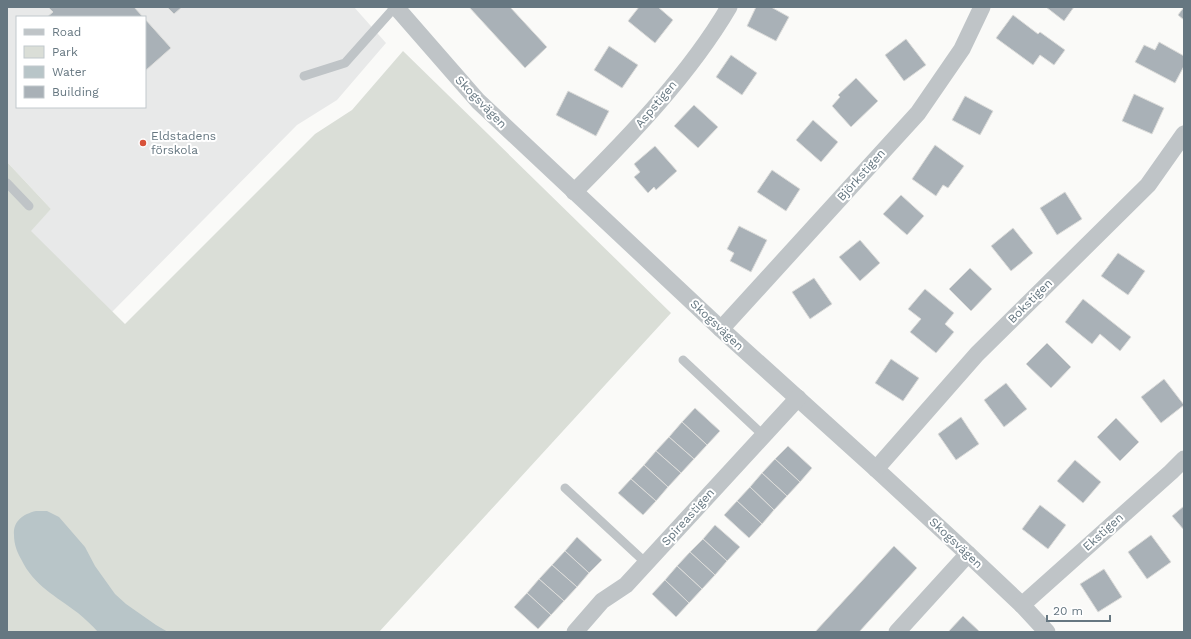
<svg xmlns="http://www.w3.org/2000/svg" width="1191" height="639" font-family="'Work Sans',sans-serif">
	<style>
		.built { fill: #e8e9e9; fill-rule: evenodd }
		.green { fill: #daded7 }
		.water { fill: #b8c5c8 }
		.building { fill: #a9b1b7; stroke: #dcdcda }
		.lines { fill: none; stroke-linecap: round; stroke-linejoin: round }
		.lane { stroke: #bfc4c7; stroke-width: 9 }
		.street { stroke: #bfc4c7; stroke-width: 17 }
		.poi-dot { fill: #d8523a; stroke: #fff; stroke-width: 1.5 }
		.labels { text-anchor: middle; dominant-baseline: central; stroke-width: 4; stroke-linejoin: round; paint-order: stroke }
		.street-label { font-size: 12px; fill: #667781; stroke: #fff }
		.poi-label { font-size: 12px; fill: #667781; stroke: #fff; text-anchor: start }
	</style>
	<rect width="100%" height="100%" fill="#fafaf8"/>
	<!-- built -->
	<path class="built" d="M7,7h347l32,36 -49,57 -40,25 -185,187 -82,-81 21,-22 -44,-47zM17,17h128v90h-128z"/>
	<!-- green -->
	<path class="green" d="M403,51l268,262 -292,319h-372v-470l44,47 -20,22 94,93 190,-190 37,-24z"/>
	<!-- water -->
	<path class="water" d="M36,511h11l12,6 26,30 10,19 20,28 11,10 30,21 12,7h-70c-6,-7 -13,-13 -20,-19 -22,-17 -44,-27 -57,-54 -4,-7 -7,-15 -7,-24 -1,-14 9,-21 22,-24z"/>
	<!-- building -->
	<g class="building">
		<path d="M48,7h86l9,10h-96l6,-5z"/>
		<path d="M167,7h15l-8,7z"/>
		<path d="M469,7h41l37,40 -22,21z"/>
		<path d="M639,7h19l15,13 -18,23 -27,-22z"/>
		<path d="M756,7h15l18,10 -13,24 -29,-15z"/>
		<path d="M1046,7h28l-10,14z"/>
		<path d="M1184,7v13l-6,-5z"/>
		<path d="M1013,15l25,19 2,-2 25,18 -11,15 -14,-10 -7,10 -37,-27z"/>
		<path d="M145,19l26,29 -26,23z"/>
		<path d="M906,39l20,26 -22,16 -19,-26z"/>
		<path d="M1159,42l25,14v10l-9,17 -40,-21 9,-17 11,5z"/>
		<path d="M609,46l29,19 -16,23 -28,-18z"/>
		<path d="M731,55l26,18 -15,22 -26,-18z"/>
		<path d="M856,78l22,23 -27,26 -19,-21 8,-9 -2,-2z"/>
		<path d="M568,91l41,20 -13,25 -40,-21z"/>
		<path d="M1134,94l30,14 -12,26 -30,-13z"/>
		<path d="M965,96l28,15 -13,24 -28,-15z"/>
		<path d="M694,105l24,22 -20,21 -24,-22z"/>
		<path d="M813,120l25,22 -17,20 -25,-22z"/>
		<path d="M935,145l29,21 -16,22 -5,-3 -7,11 -24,-17z"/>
		<path d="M655,146l22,25 -21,19 -2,-3 -6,6 -14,-16 6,-5 -6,-8z"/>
		<path d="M772,170l28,19 -14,22 -29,-19z"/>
		<path d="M1065,192l17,27 -25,16 -17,-27z"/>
		<path d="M901,195l23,21 -17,19 -24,-21z"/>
		<path d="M739,226l28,14 -16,32 -21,-11 4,-8 -7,-4z"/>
		<path d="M1013,228l20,25 -22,18 -20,-25z"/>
		<path d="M860,240l20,23 -20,18 -21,-24z"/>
		<path d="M1118,253l27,18 -17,24 -27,-19z"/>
		<path d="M970,268l22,21 -21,22 -22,-22z"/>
		<path d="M814,278l18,26 -22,15 -18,-27z"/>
		<path d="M925,289l29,24 -9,11 9,8 -18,21 -26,-21 11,-13 -13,-10z"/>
		<path d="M1083,299l48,38 -11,14 -20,-17 -8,10 -27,-22z"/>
		<path d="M1047,343l24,24 -20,21 -25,-24z"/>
		<path d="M891,359l28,19 -16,23 -28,-18z"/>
		<path d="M1164,379l20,26 -23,18 -20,-26z"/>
		<path d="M1006,383l21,26 -23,18 -20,-27z"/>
		<path d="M695,408l25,23 -13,14 -25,-23z"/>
		<path d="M961,417l18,27 -23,16 -18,-26z"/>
		<path d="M1116,418l23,24 -19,19 -23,-24z"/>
		<path d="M682,422l25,23 -13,14 -25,-22z"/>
		<path d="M669,437l25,22 -13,14 -25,-22z"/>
		<path d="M788,446l24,22 -12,14 -25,-23z"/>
		<path d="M656,451l25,22 -13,14 -24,-22z"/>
		<path d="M775,459l25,23 -13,14 -25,-23z"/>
		<path d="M1075,460l26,22 -18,21 -26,-22z"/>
		<path d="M644,465l24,22 -12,14 -25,-22z"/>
		<path d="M762,473l25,23 -13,14 -24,-23z"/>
		<path d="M631,479l25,22 -13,14 -25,-22z"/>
		<path d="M750,487l24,23 -12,14 -25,-23z"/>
		<path d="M737,501l25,23 -13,14 -25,-23z"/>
		<path d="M1040,505l26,20 -18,24 -26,-20z"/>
		<path d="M1184,506v24l-12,-14z"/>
		<path d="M715,525l25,22 -13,14 -24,-22z"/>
		<path d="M1151,535l20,27 -24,17 -19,-27z"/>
		<path d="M577,537l25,23 -13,13 -24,-22z"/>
		<path d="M703,539l24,22 -12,14 -25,-23z"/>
		<path d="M894,546l23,22 -58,64h-44z"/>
		<path d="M565,551l24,22 -12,14 -25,-22z"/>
		<path d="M690,552l25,23 -13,14 -25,-23z"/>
		<path d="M552,565l25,22 -13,14 -25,-22z"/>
		<path d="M677,566l25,23 -13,14 -24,-23z"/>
		<path d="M1104,569l18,28 -24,15 -18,-28z"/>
		<path d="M539,579l25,22 -13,14 -24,-22z"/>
		<path d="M665,580l24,23 -13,14 -24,-23z"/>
		<path d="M527,593l24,22 -13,14 -24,-22z"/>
		<path d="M963,616l17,16h-32z"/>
	</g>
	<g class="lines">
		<!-- lane -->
		<g class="lane">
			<path d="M304,76l41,-13 50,-56"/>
			<path d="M7,183l22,23"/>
			<path d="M683,360l80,75"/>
			<path d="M565,488l81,75"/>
		</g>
		<!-- street -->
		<g class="street">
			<path d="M396,7l82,94 243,228 155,140 92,85 54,51 25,27"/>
			<path d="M574,192c56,-56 115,-117 155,-185"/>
			<path d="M721,329l197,-216 44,-64 20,-42"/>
			<path d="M876,469l101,-115 171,-169 36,-51"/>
			<path d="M1022,605l149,-133 13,-13"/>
			<path d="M575,632l27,-31 24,-16 172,-187"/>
			<path d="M897,632l71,-78"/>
		</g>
	</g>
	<!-- markers -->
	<circle class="poi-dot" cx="143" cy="143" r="4"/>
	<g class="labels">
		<!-- street labels -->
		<g class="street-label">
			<text transform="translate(481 102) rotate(46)">Skogsvägen</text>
			<text transform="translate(656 104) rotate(-50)">Aspstigen</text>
			<text transform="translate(861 175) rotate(-48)">Björkstigen</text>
			<text transform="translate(1030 301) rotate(-45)">Bokstigen</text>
			<text transform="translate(717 325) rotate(43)">Skogsvägen</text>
			<text transform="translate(688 517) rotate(-48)">Spireastigen</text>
			<text transform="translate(1103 532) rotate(-42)">Ekstigen</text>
			<text transform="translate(956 543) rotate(43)">Skogsvägen</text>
		</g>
		<!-- poi labels -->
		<g class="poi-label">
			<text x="151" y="136">Eldstadens<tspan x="151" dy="14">förskola</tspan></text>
		</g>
	</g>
	<!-- border -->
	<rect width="1191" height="639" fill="none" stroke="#667781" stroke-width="16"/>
	<!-- legend -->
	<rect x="16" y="16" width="130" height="92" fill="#ffffff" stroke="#c2c9cd"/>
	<rect x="24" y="29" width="20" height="6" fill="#bfc4c7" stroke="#c2c9cd"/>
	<text x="52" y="36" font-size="12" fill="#667781">Road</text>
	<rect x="24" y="46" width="20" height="12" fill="#daded7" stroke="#c2c9cd"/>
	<text x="52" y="56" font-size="12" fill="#667781">Park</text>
	<rect x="24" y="66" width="20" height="12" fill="#b8c5c8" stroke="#c2c9cd"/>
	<text x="52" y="76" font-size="12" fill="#667781">Water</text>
	<rect x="24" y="86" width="20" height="12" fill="#a9b1b7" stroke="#c2c9cd"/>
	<text x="52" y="96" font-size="12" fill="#667781">Building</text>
	<!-- scale -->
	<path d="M1047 615v6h63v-6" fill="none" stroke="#667781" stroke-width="2"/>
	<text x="1053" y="615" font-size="12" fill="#667781" stroke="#ffffff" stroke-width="3" paint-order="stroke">20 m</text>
</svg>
